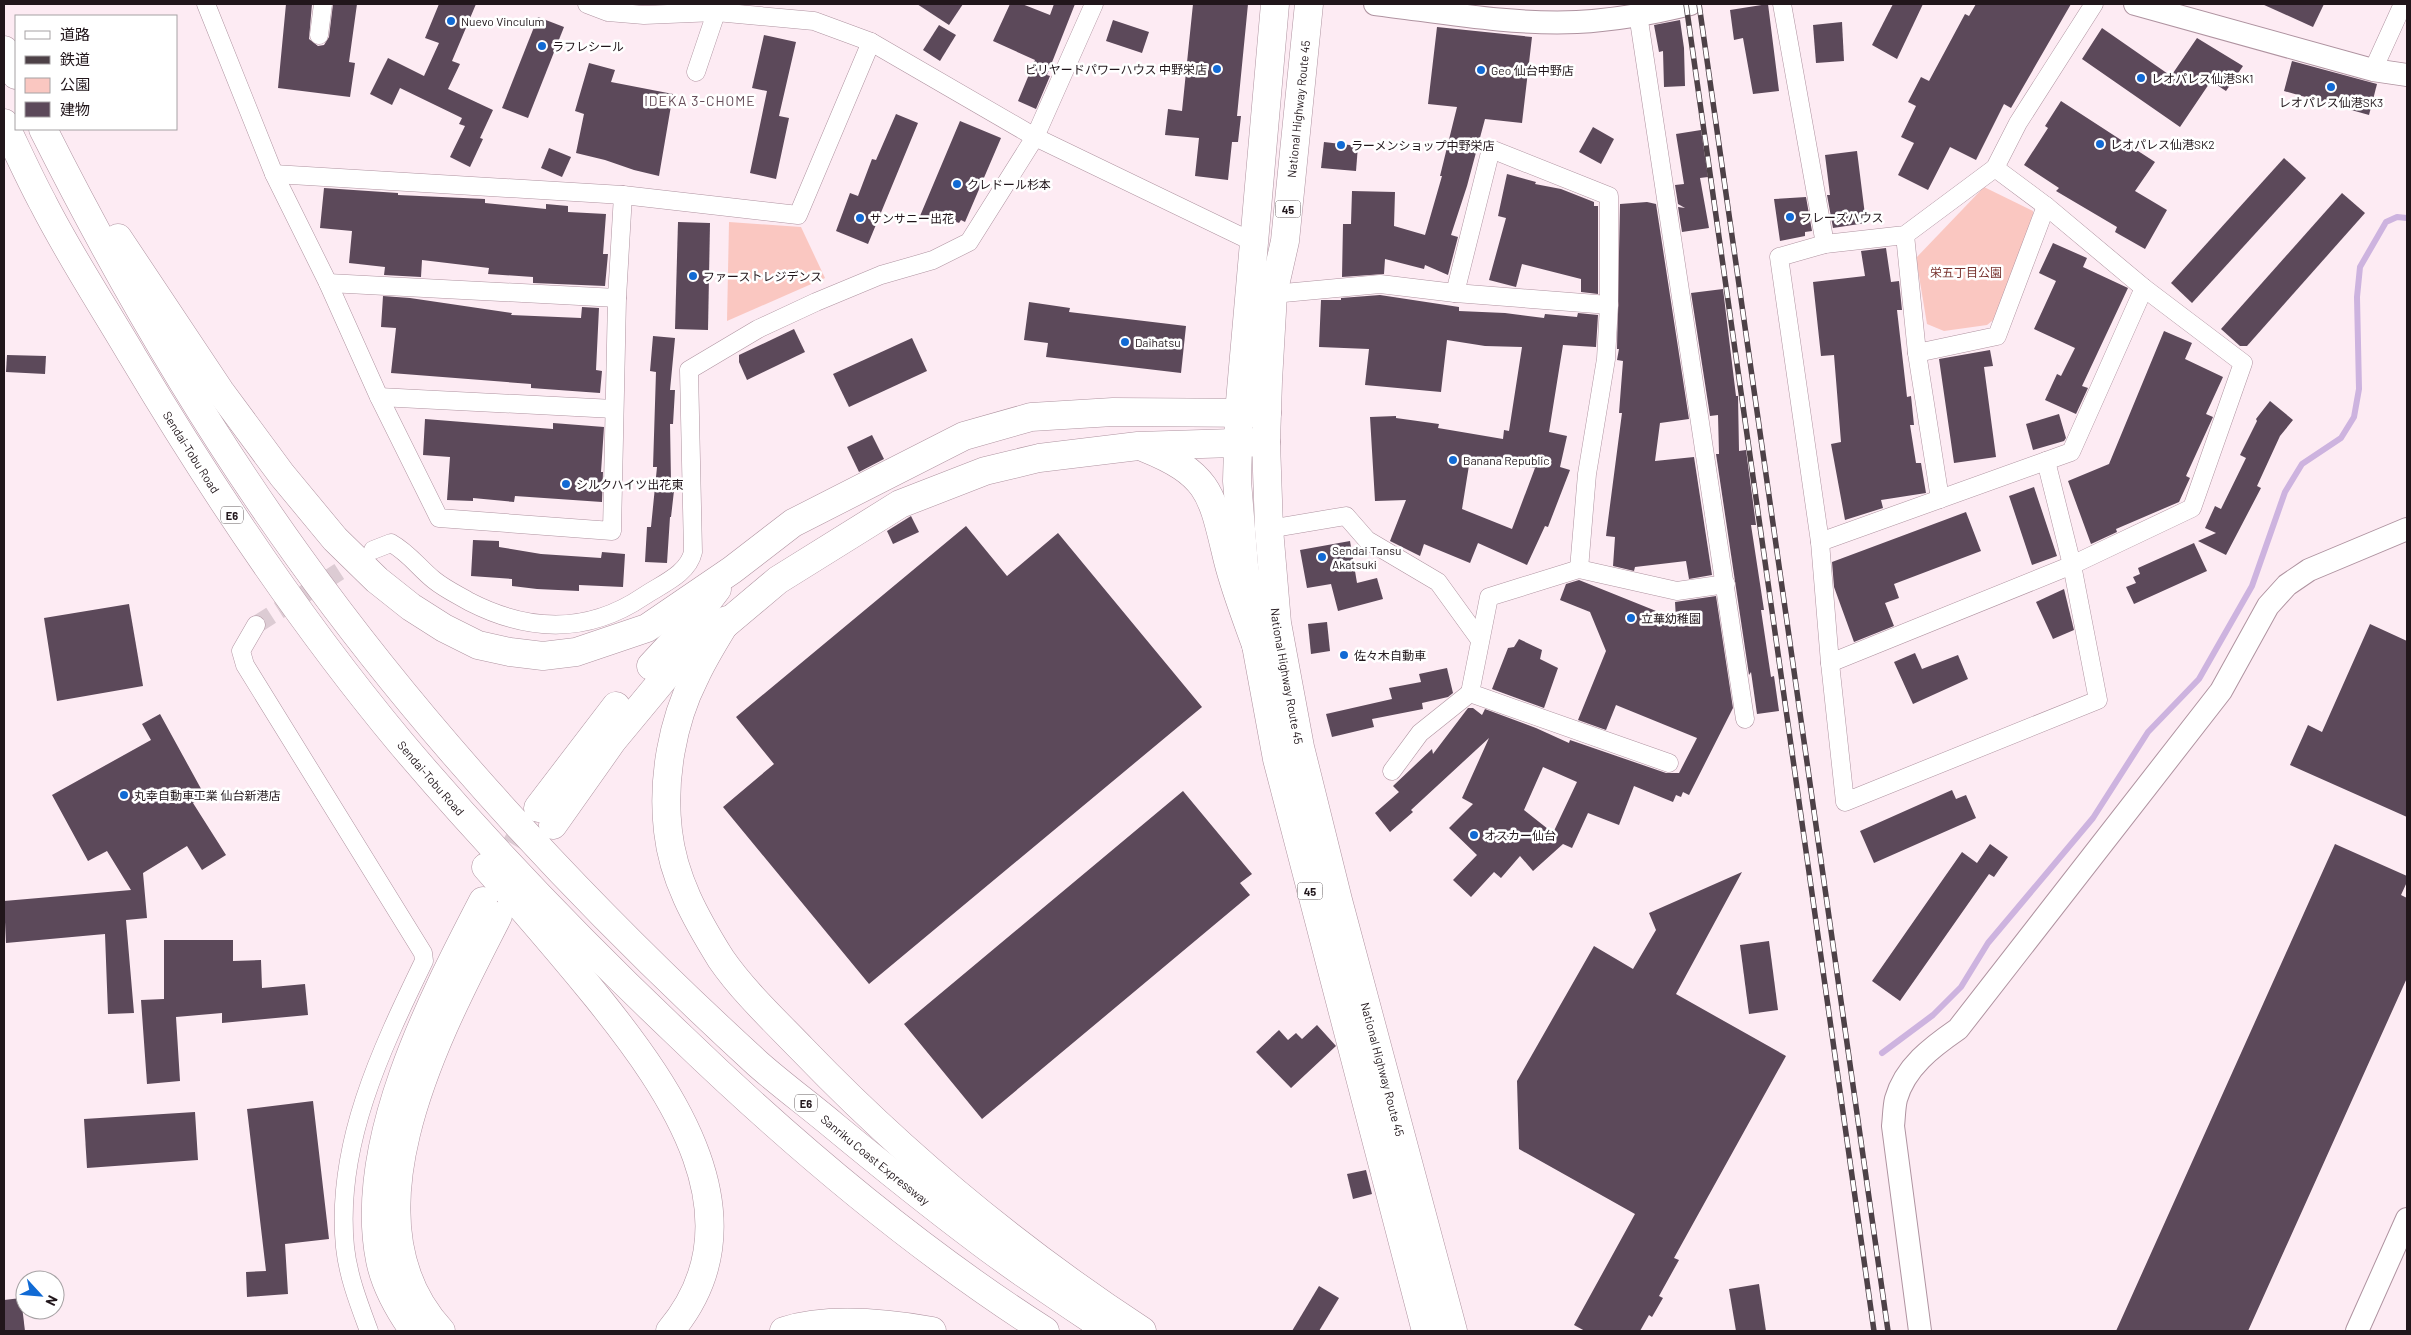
<svg xmlns="http://www.w3.org/2000/svg" width="2411" height="1335" font-family="Barlow,'Noto Sans JP',sans-serif">
	<style>
		.green { fill: #fac7c1 }
		.lines { fill: none; stroke-linecap: round; stroke-linejoin: round }
		.stream { stroke: #cdb3df; stroke-width: 6 }
		.building { fill: #5c495a; fill-rule: evenodd }
		.minor-tunnel { stroke: #dccbd3; stroke-width: 18; stroke-dasharray: 18 9; stroke-linecap: butt }
		.motorway-tunnel { stroke: #dccbd3; stroke-width: 28; stroke-dasharray: 28 14; stroke-linecap: butt }
		.minor-casing { stroke: #af93a0; stroke-width: 19 }
		.tertiary-casing { stroke: #af93a0; stroke-width: 24 }
		.trunk-casing { stroke: #af93a0; stroke-width: 29 }
		.motorway-casing { stroke: #af93a0; stroke-width: 29 }
		.minor { stroke: #fff; stroke-width: 18 }
		.tertiary { stroke: #fff; stroke-width: 22 }
		.trunk { stroke: #fff; stroke-width: 28 }
		.motorway { stroke: #fff; stroke-width: 28 }
		.rail-casing { stroke: #4d4147; stroke-width: 5.5 }
		.rail { stroke: #fff; stroke-width: 4; stroke-dasharray: 11; stroke-linecap: butt }
		.poi-dot { fill: #116ad4; stroke: #fff; stroke-width: 2 }
		.labels { text-anchor: middle; dominant-baseline: central; stroke-width: 5; stroke-linejoin: round; paint-order: stroke }
		.shield { fill: #fff; stroke: #645c5f; stroke-width: 1 }
		.shield-label { font-size: 11px; font-weight: bold; fill: #21161b }
		.poi-label { font-size: 12px; fill: #21161b; stroke: #fff; text-anchor: start }
		.street-label { font-size: 12px; fill: #21161b; stroke: #fff }
		.park-label { font-size: 12px; fill: #78332f; stroke: #fff }
		.neighbourhood-label { font-size: 14px; letter-spacing: 1px; fill: #664d59; stroke: #fff }
	</style>
	<rect width="100%" height="100%" fill="#fdebf3"/>
	<!-- green -->
	<g class="green">
		<path d="M1984,187l49,24v20l-36,86 -10,8 -43,6 -17,-7 -11,-66z"/>
		<path d="M729,222l72,5 24,51 -98,43z"/>
	</g>
	<g class="lines">
		<!-- stream -->
		<path class="stream" d="M1882,1053l51,-38 28,-28 27,-44 105,-125 55,-86 51,-53 53,-93 33,-94 17,-28 39,-26 13,-21 5,-28 -2,-92 3,-30 26,-45 11,-5 10,1"/>
	</g>
	<!-- building -->
	<g class="building">
		<path d="M286,4h26l-3,35 9,7 6,-1 5,-8 4,-33h24l-8,58 6,1 -5,34 -72,-9z"/>
		<path d="M439,4h37l-24,57 8,3 -12,25 45,21 -13,28 3,1 -13,28 -20,-10 15,-31 -6,-2 3,-6 -62,-30 -8,17 -22,-11 18,-36 36,18 15,-33 -14,-5z"/>
		<path d="M917,4h46l-14,21z"/>
		<path d="M1010,4h12l28,11 4,-11h21l-28,71 3,1 -14,33 -18,-8 17,-41 -42,-19z"/>
		<path d="M1193,4h55l-11,112h4l-3,26h-6l-4,38 -33,-4 4,-38 -34,-3 3,-26 14,2z"/>
		<path d="M1768,4l11,87 -26,3 -10,-56 -9,2 -4,-30z"/>
		<path d="M1893,4h30l-26,55 -25,-14z"/>
		<path d="M1976,4h95l-60,104 -7,-4 -28,56 -26,-13 -22,43 -30,-15 16,-32 -13,-6 15,-31 -8,-4 13,-25 8,4 36,-67 4,2z"/>
		<path d="M2262,4h62l-11,23z"/>
		<path d="M538,17l26,10 -36,91 -26,-10z"/>
		<path d="M1113,20l36,12 -7,21 -36,-12z"/>
		<path d="M1680,20l4,28 1,38 -21,1 -1,-36 -4,1 -5,-27z"/>
		<path d="M1842,22l2,39 -28,2 -3,-38z"/>
		<path d="M939,25l17,10 -16,26 -17,-11z"/>
		<path d="M1437,27l95,10 -10,86 -37,-4 -18,67 -16,49 7,2 -10,38 -23,-10 -1,4 -39,-10 -1,15 -42,3 1,-53h8l1,-33 43,1 -1,34 31,9 17,-59h-2l17,-69 -29,-3z"/>
		<path d="M2102,28l69,48 26,-38 46,28 -17,25 -15,-10 -31,46 -98,-68z"/>
		<path d="M764,35l32,7 -17,74 10,2 -13,61 -26,-6 17,-82 -15,-3z"/>
		<path d="M2292,61l85,23 -8,31 -85,-24z"/>
		<path d="M589,63l26,7 -4,12 62,12 -14,82 -25,-6 -29,-10 -29,-7 8,-39 -9,-3z"/>
		<path d="M2061,101l94,61 -20,29 32,19 -22,39 -30,-17 2,-5 -61,-36 3,-3 -35,-23 24,-37 -3,-2z"/>
		<path d="M896,114l22,9 -50,121 -32,-13 14,-38 8,3 14,-37 4,1z"/>
		<path d="M960,121l41,17 -36,84 -4,-2 -2,3 -13,-5 -3,8 -23,-10z"/>
		<path d="M1593,127l21,12 -13,25 -22,-12z"/>
		<path d="M1701,130l7,47 -8,1 9,50 -27,4 -4,-25 7,1 -7,-4 -3,-19 9,-1 -8,-50z"/>
		<path d="M1324,142l34,4 -2,25 -35,-3z"/>
		<path d="M549,148l22,9 -9,20 -21,-9z"/>
		<path d="M1857,151l9,72 -33,5 -6,-33h3l-5,-40z"/>
		<path d="M2284,158l22,20 -114,125 -21,-20z"/>
		<path d="M1507,174l29,8 -1,2 26,5 33,13v4h4v88l-17,-2v-13l-59,-15 -6,23 -27,-7 17,-62 -8,-2z"/>
		<path d="M324,188l74,5v2l87,4v4l61,6v-5l22,2v6l38,2 -3,40h5l-3,32 -72,-3v-6l-45,-3 1,-6 -67,-8 -1,17 -37,-2 1,-8 -36,-4 3,-32 -32,-3z"/>
		<path d="M2342,193l23,20 -118,133h-7l-19,-17z"/>
		<path d="M1806,197l6,34 -7,1v4l-25,5 -6,-42z"/>
		<path d="M1647,202l9,2 33,215 -29,4 -5,38 39,-4 18,118 -23,4 -3,-18 -51,6 -1,4 -21,-5 2,-29 -9,-1 16,-123h-3l4,-52 -6,-1 2,-11h-2l3,-145z"/>
		<path d="M678,222l32,1 -2,107 -33,-1z"/>
		<path d="M2053,243l34,15 -4,9 45,21 -46,98 6,2 -12,26 -31,-14 12,-26 4,2 14,-28 -41,-19 22,-48 -17,-8z"/>
		<path d="M1886,248l5,34 8,-1 3,29h-5l10,87 4,-1 3,29h-4l6,38h5l5,30 -45,7 2,8 -38,12 -14,-76 10,-2 -7,-87 -13,1 -8,-74 52,-6 -4,-25z"/>
		<path d="M1723,289l13,107h2l1,55 7,-1 10,75h-5l13,85h-3l10,67 3,-1 5,35 -22,3 -6,-42 -2,3 -33,-221h3l-1,-39 -8,1 -19,-123z"/>
		<path d="M1380,295l79,12v4l46,2 39,5 1,-4 32,3 1,-4 20,2 -2,32 -33,-2 -14,87 18,4 -7,31 10,3 -22,57 -3,-1 -18,39 -49,-22 -8,20 -46,-19 -4,12 -30,-15 16,-41 -31,1 -5,-84 26,-1v2l43,6 -1,4 65,11 1,-9 5,1 13,-84 -37,-1 -38,-6 -6,52 -76,-7 4,-36 -50,-2 2,-47h20v-2zM1470,459l65,9 -23,61 -50,-20z"/>
		<path d="M383,296l27,2 102,15 -1,2 70,3 1,-11 17,1 -3,62 6,1 -2,22 -69,-5v-4l-140,-11 5,-45 -15,-1z"/>
		<path d="M1029,302l41,6 -1,4 117,14 -5,47 -135,-16 2,-14 -24,-3z"/>
		<path d="M794,329l11,23 -58,28 -8,-18v-7z"/>
		<path d="M2164,331l28,12 -7,16 38,18 -17,37 7,3 -27,59 4,2 -11,24 -63,27 1,3 -26,12 -23,-63 41,-17z"/>
		<path d="M653,336l22,2 -5,52h5l-2,34h-3l1,57 4,1 -4,35h-1l-3,46 -22,-1 2,-35h4l6,-60h-4l3,-95 -6,-1z"/>
		<path d="M912,338l15,33 -78,36 -16,-33z"/>
		<path d="M1990,350l3,16 -9,1 12,90 -42,6 -15,-104z"/>
		<path d="M7,355l39,1 -1,18 -39,-2z"/>
		<path d="M2270,401l23,19 -13,16 -23,50 4,2 -35,67 -28,-14 18,-8 -11,-5 10,-22 6,3 25,-51 -6,-3 17,-34 -1,-2z"/>
		<path d="M2059,414l7,24 -2,3 -31,9 -7,-26z"/>
		<path d="M425,419l128,10v-6l51,4 -3,45h2l-1,30 -87,-6 -1,6 -41,-4v3l-26,-1 3,-43 -27,-2z"/>
		<path d="M872,435l12,24 -25,13 -12,-25z"/>
		<path d="M2034,487l23,69 -25,9 -23,-69z"/>
		<path d="M1966,512l15,39 -87,33 5,14 -14,5 9,23 -40,16 -20,-55 -2,-25z"/>
		<path d="M911,516l8,16 -26,12 -6,-13z"/>
		<path d="M966,526l41,50 51,-43 144,174 -333,277 -146,-177 51,-43 -38,-47z"/>
		<path d="M473,540l26,1v6l42,7 60,4 1,-6 23,2 -2,33 -44,-2v6l-42,-2 -25,-3v-7l-41,-3z"/>
		<path d="M1350,541l7,42 20,-5 6,21 -45,12 -7,-27 -24,4 -7,-38z"/>
		<path d="M2194,543l13,28 -73,33 -8,-17 10,-4 -3,-6 7,-3 -2,-6z"/>
		<path d="M1579,580l97,39 -1,-17 41,-6 17,112 -44,87 -6,-3 -2,5 -5,-2 -3,7 -39,-16 -15,39 -31,-12 -16,35 -9,-4 -30,27 -13,-15 -19,22 -7,-6 -23,25 -18,-17 24,-25 -28,-27 24,-24 -11,-6 27,-60 -78,72 2,2 -23,20 -15,-19 24,-21 -6,-6 39,-37 1,5 35,-46h5l9,7 3,-6 51,19 33,15 1,-3 96,33h13l18,-35 -81,-33 -10,25 -28,-10 28,-69 -16,-39 -30,-12 6,-16zM1543,767l34,15 -24,51 -29,-23z"/>
		<path d="M2064,589l10,41 -21,9 -17,-37z"/>
		<path d="M129,604l14,82 -86,15 -13,-83z"/>
		<path d="M1327,622l3,29 -19,3 -3,-30z"/>
		<path d="M2370,624l37,17v176l-117,-52 18,-40 14,7z"/>
		<path d="M1519,639l23,11 -2,9 18,9 -14,40 -52,-19 16,-41 6,-1z"/>
		<path d="M1915,653l7,16 36,-14 10,24 -55,25 -19,-42z"/>
		<path d="M1447,668l6,25 -5,4 -26,6 1,6 -51,10 2,8 -42,10 -6,-23 66,-15 -3,-11 32,-6 -2,-8z"/>
		<path d="M160,714l45,82 -12,7 33,52 -24,15 -15,-24 -44,27 4,45 -21,2 8,93 -26,1 -3,-80 -99,9 -2,-42 127,-11 -24,-39 -19,10 -36,-66 99,-55 -9,-16z"/>
		<path d="M1952,790l4,9 10,-4 10,23 -102,45 -14,-32z"/>
		<path d="M1183,791l69,83 -12,9 10,12 -268,224 -78,-95z"/>
		<path d="M1990,844l18,13 -14,20 -5,-3 -89,127 -28,-20 90,-129 15,11z"/>
		<path d="M2335,844l72,32v6l-6,13 6,3v80l-159,353h-132z"/>
		<path d="M1742,872l-66,122 110,62 -112,202 5,2 -20,36 4,2 -11,19 -3,-2 -9,16h-55l-11,-6 61,-111 -116,-65 -2,-68 77,-135 39,23 23,-39 -7,-17z"/>
		<path d="M164,940h69v21l28,-1 1,28 43,-4 3,31 -86,8v-10l-46,4 4,64 -33,3 -6,-84 23,-1z"/>
		<path d="M1769,941l9,69 -29,4 -9,-69z"/>
		<path d="M1317,1025l19,21 -45,42 -35,-36 23,-22 9,10 8,-7 6,6z"/>
		<path d="M313,1101l16,138 -44,5 3,50 -41,3 -1,-25 20,-1 -19,-162z"/>
		<path d="M195,1112l3,48 -111,8 -3,-49z"/>
		<path d="M1366,1170l6,24 -19,5 -6,-25z"/>
		<path d="M1759,1284l7,47h-30l-7,-42z"/>
		<path d="M1319,1286l20,12 -20,33h-27z"/>
		<path d="M21,1298l4,33h-21v-31z"/>
	</g>
	<g class="lines">
		<!-- minor-tunnel -->
		<path class="minor-tunnel" d="M256,625l109,-70"/>
		<!-- motorway-tunnel -->
		<path class="motorway-tunnel" d="M494,882l42,-70"/>
		<!-- minor casing -->
		<g class="minor-casing">
			<g id="minor">
				<path d="M206,4l68,170 54,109 51,114 60,121 173,13 5,-233 6,-103"/>
				<path d="M587,4l21,8 36,3 72,-3 98,9 57,21 164,95 220,106"/>
				<path d="M1782,4l43,240"/>
				<path d="M1638,14l107,705"/>
				<path d="M319,35l4,-31"/>
				<path d="M2373,70l30,-66"/>
				<path d="M696,72l23,-68"/>
				<path d="M1995,168l51,38 98,82"/>
				<path d="M274,174l349,21 175,20 73,-173"/>
				<path d="M1905,235l12,118 23,146"/>
				<path d="M328,283l289,15"/>
				<path d="M1455,293l36,-144 118,47v109l-3,54 -19,115 -8,95"/>
				<path d="M1273,294l107,-10 75,9 154,12"/>
				<path d="M1917,353l80,-17 49,-130"/>
				<path d="M379,397l235,12"/>
				<path d="M2046,461l26,104 26,135 -253,102 -15,-139 -10,-121 -41,-285 46,-13 80,-9 90,-67 23,-45 76,-119"/>
				<path d="M1269,529l77,-13 21,24 71,42 42,58"/>
				<path d="M1820,542l251,-90 73,-164 99,75 -51,145 -120,57 -242,98"/>
				<path d="M373,550l18,-7c18,10 28,25 43,37 11,9 24,15 36,22 59,30 118,32 174,-6 18,-12 44,-22 49,-44l-4,-182 69,-41 58,-27 65,-27 52,-15 36,-18 66,-105 59,-133"/>
				<path d="M256,625l-15,26 4,14 178,288 1,8c-43,89 -89,184 -79,286 3,29 14,57 24,84"/>
				<path d="M1669,763l-199,-70 19,-96 90,-28 98,22 49,-7"/>
				<path d="M1392,771l28,-38 50,-40"/>
			</g>
		</g>
		<!-- tertiary casing -->
		<g class="tertiary-casing">
			<g id="tertiary">
				<path d="M1375,4c66,8 135,21 202,18 37,-2 77,-9 113,-18"/>
				<path d="M2135,4l238,66 34,5"/>
				<path d="M1920,1331l-27,-205c1,-8 1,-19 3,-27 9,-32 36,-52 62,-70l263,-338 47,-85 19,-21 22,-15 98,-41"/>
				<path d="M2357,1331l50,-112"/>
			</g>
		</g>
		<!-- trunk casing -->
		<g class="trunk-casing">
			<g id="trunk">
				<path d="M1275,4l-36,409 -2,68 7,84 12,80 21,114 149,572"/>
				<path id="s1" d="M1309,4l-24,237 -12,53 -5,87 -2,61 3,87 8,94 23,124 38,153 115,431"/>
			</g>
		</g>
		<!-- motorway casing -->
		<g class="motorway-casing">
			<g id="motorway">
				<path d="M4,50l12,25"/>
				<path id="s2" d="M4,123c13,27 25,54 39,80 27,53 60,103 90,154 80,134 168,266 268,386 87,103 181,200 279,293 111,107 235,212 365,295"/>
				<path id="s3" d="M43,129c75,149 158,292 255,427 133,186 292,354 460,508 25,22 51,41 76,62 46,38 93,76 141,112 43,33 89,63 134,93"/>
				<path d="M118,238l102,153 62,84 53,64 42,41 34,27 33,21 34,17 32,7 33,4 33,-4 71,-24 85,-58 61,-47 171,-87 67,-19 82,-5 154,1"/>
				<path d="M1145,448c67,27 67,48 83,113 7,28 18,56 28,84"/>
				<path d="M727,620c-11,19 -23,37 -32,57 -23,45 -33,103 -27,154 5,47 28,88 53,128 22,32 54,62 81,90 102,106 218,202 340,282"/>
				<path d="M651,666l40,-43 26,-34"/>
				<path d="M538,808l78,-102"/>
				<path d="M553,825l60,-85 58,-70 107,-90 122,-76 85,-33 54,-13 99,-12 128,-4"/>
				<path d="M486,867c38,43 75,86 111,130 74,92 167,222 73,334"/>
				<path d="M414,1331c-15,-21 -29,-46 -34,-71 -23,-116 51,-259 103,-359"/>
				<path d="M441,1331c-105,-113 0,-303 57,-415"/>
				<path d="M784,1331c44,-14 103,-8 148,0"/>
			</g>
		</g>
		<!-- minor -->
		<use href="#minor" class="minor"/>
		<!-- tertiary -->
		<use href="#tertiary" class="tertiary"/>
		<!-- trunk -->
		<use href="#trunk" class="trunk"/>
		<!-- motorway -->
		<use href="#motorway" class="motorway"/>
		<!-- rail casing -->
		<g class="rail-casing">
			<g id="rail">
				<path d="M1686,4l188,1327"/>
				<path d="M1699,4l189,1327"/>
			</g>
		</g>
		<!-- rail -->
		<use href="#rail" class="rail"/>
	</g>
	<!-- markers -->
	<g class="poi-dot">
		<circle cx="451" cy="21" r="5"/>
		<circle cx="542" cy="46" r="5"/>
		<circle cx="1217" cy="69" r="5"/>
		<circle cx="1481" cy="70" r="5"/>
		<circle cx="2141" cy="78" r="5"/>
		<circle cx="2331" cy="87" r="5"/>
		<circle cx="2100" cy="144" r="5"/>
		<circle cx="1341" cy="145" r="5"/>
		<circle cx="957" cy="184" r="5"/>
		<circle cx="1790" cy="217" r="5"/>
		<circle cx="860" cy="218" r="5"/>
		<circle cx="693" cy="276" r="5"/>
		<circle cx="1125" cy="342" r="5"/>
		<circle cx="1453" cy="460" r="5"/>
		<circle cx="566" cy="484" r="5"/>
		<circle cx="1322" cy="557" r="5"/>
		<circle cx="1631" cy="618" r="5"/>
		<circle cx="1344" cy="655" r="5"/>
		<circle cx="124" cy="795" r="5"/>
		<circle cx="1474" cy="835" r="5"/>
	</g>
	<g class="labels">
		<!-- shield labels -->
		<g class="shield">
			<rect x="1275.5" y="200.5" width="25" height="17" rx="4"/>
			<rect x="221" y="506.5" width="22" height="17" rx="4"/>
			<rect x="1297.5" y="882.5" width="25" height="17" rx="4"/>
			<rect x="795" y="1094.5" width="22" height="17" rx="4"/>
		</g>
		<g class="shield-label">
			<text x="1288" y="209">45</text>
			<text x="232" y="515">E6</text>
			<text x="1310" y="891">45</text>
			<text x="806" y="1103">E6</text>
		</g>
		<!-- poi labels -->
		<g class="poi-label">
			<text x="461" y="21">Nuevo Vinculum</text>
			<text x="552" y="46">ラフレシール</text>
			<text x="1207" y="69" text-anchor="end">ビリヤードパワーハウス 中野栄店</text>
			<text x="1491" y="70">Geo 仙台中野店</text>
			<text x="2151" y="78">レオパレス仙港SK1</text>
			<text x="2331" y="102" text-anchor="middle">レオパレス仙港SK3</text>
			<text x="2110" y="144">レオパレス仙港SK2</text>
			<text x="1351" y="145">ラーメンショップ中野栄店</text>
			<text x="967" y="184">クレドール杉本</text>
			<text x="1800" y="217">フレーズハウス</text>
			<text x="870" y="218">サンサニー出花</text>
			<text x="703" y="276">ファーストレジデンス</text>
			<text x="1135" y="342">Daihatsu</text>
			<text x="1463" y="460">Banana Republic</text>
			<text x="576" y="484">シルクハイツ出花東</text>
			<text x="1332" y="550">Sendai Tansu<tspan x="1332" dy="14">Akatsuki</tspan></text>
			<text x="1641" y="618">立華幼稚園</text>
			<text x="1354" y="655">佐々木自動車</text>
			<text x="134" y="795">丸幸自動車工業 仙台新港店</text>
			<text x="1484" y="835">オスカー仙台</text>
		</g>
		<!-- street labels -->
		<g class="street-label">
			<text transform="translate(1298 109) rotate(-84)">National Highway Route 45</text>
			<text stroke="none"><textPath href="#s2" startOffset="379">Sendai-Tobu Road</textPath></text>
			<text stroke="none"><textPath href="#s1" startOffset="676">National Highway Route 45</textPath></text>
			<text stroke="none"><textPath href="#s2" startOffset="784">Sendai-Tobu Road</textPath></text>
			<text stroke="none"><textPath href="#s1" startOffset="1081">National Highway Route 45</textPath></text>
			<text stroke="none"><textPath href="#s3" startOffset="1336">Sanriku Coast Expressway</textPath></text>
		</g>
		<!-- park labels -->
		<g class="park-label">
			<text x="1966" y="272">栄五丁目公園</text>
		</g>
		<!-- neighbourhood labels -->
		<g class="neighbourhood-label">
			<text x="700" y="100">IDEKA 3-CHOME</text>
		</g>
	</g>
	<!-- border -->
	<rect width="2411" height="1335" fill="none" stroke="#21161b" stroke-width="10"/>
	<!-- legend -->
	<rect x="15" y="15" width="162" height="115" fill="#ffffff" stroke="#a6a2a4"/>
	<rect x="25" y="31" width="25" height="8" fill="#ffffff" stroke="#a6a2a4"/>
	<text x="60" y="40" font-size="15" fill="#21161b">道路</text>
	<rect x="25" y="56" width="25" height="8" fill="#4d4147" stroke="#a6a2a4"/>
	<text x="60" y="65" font-size="15" fill="#21161b">鉄道</text>
	<rect x="25" y="78" width="25" height="15" fill="#fac7c1" stroke="#a6a2a4"/>
	<text x="60" y="90" font-size="15" fill="#21161b">公園</text>
	<rect x="25" y="102" width="25" height="15" fill="#5c495a" stroke="#a6a2a4"/>
	<text x="60" y="115" font-size="15" fill="#21161b">建物</text>
	<!-- north arrow -->
	<g transform="translate(40 1295) rotate(116)"><circle r="24" fill="#ffffff" stroke="#a6a2a4"/>
	<path d="M0-4L9 19L0 12L-9 19Z" fill="#116ad4"/>
	<text y="-8" font-size="14" font-weight="bold" text-anchor="middle" fill="#21161b">N</text>
	</g>
</svg>
